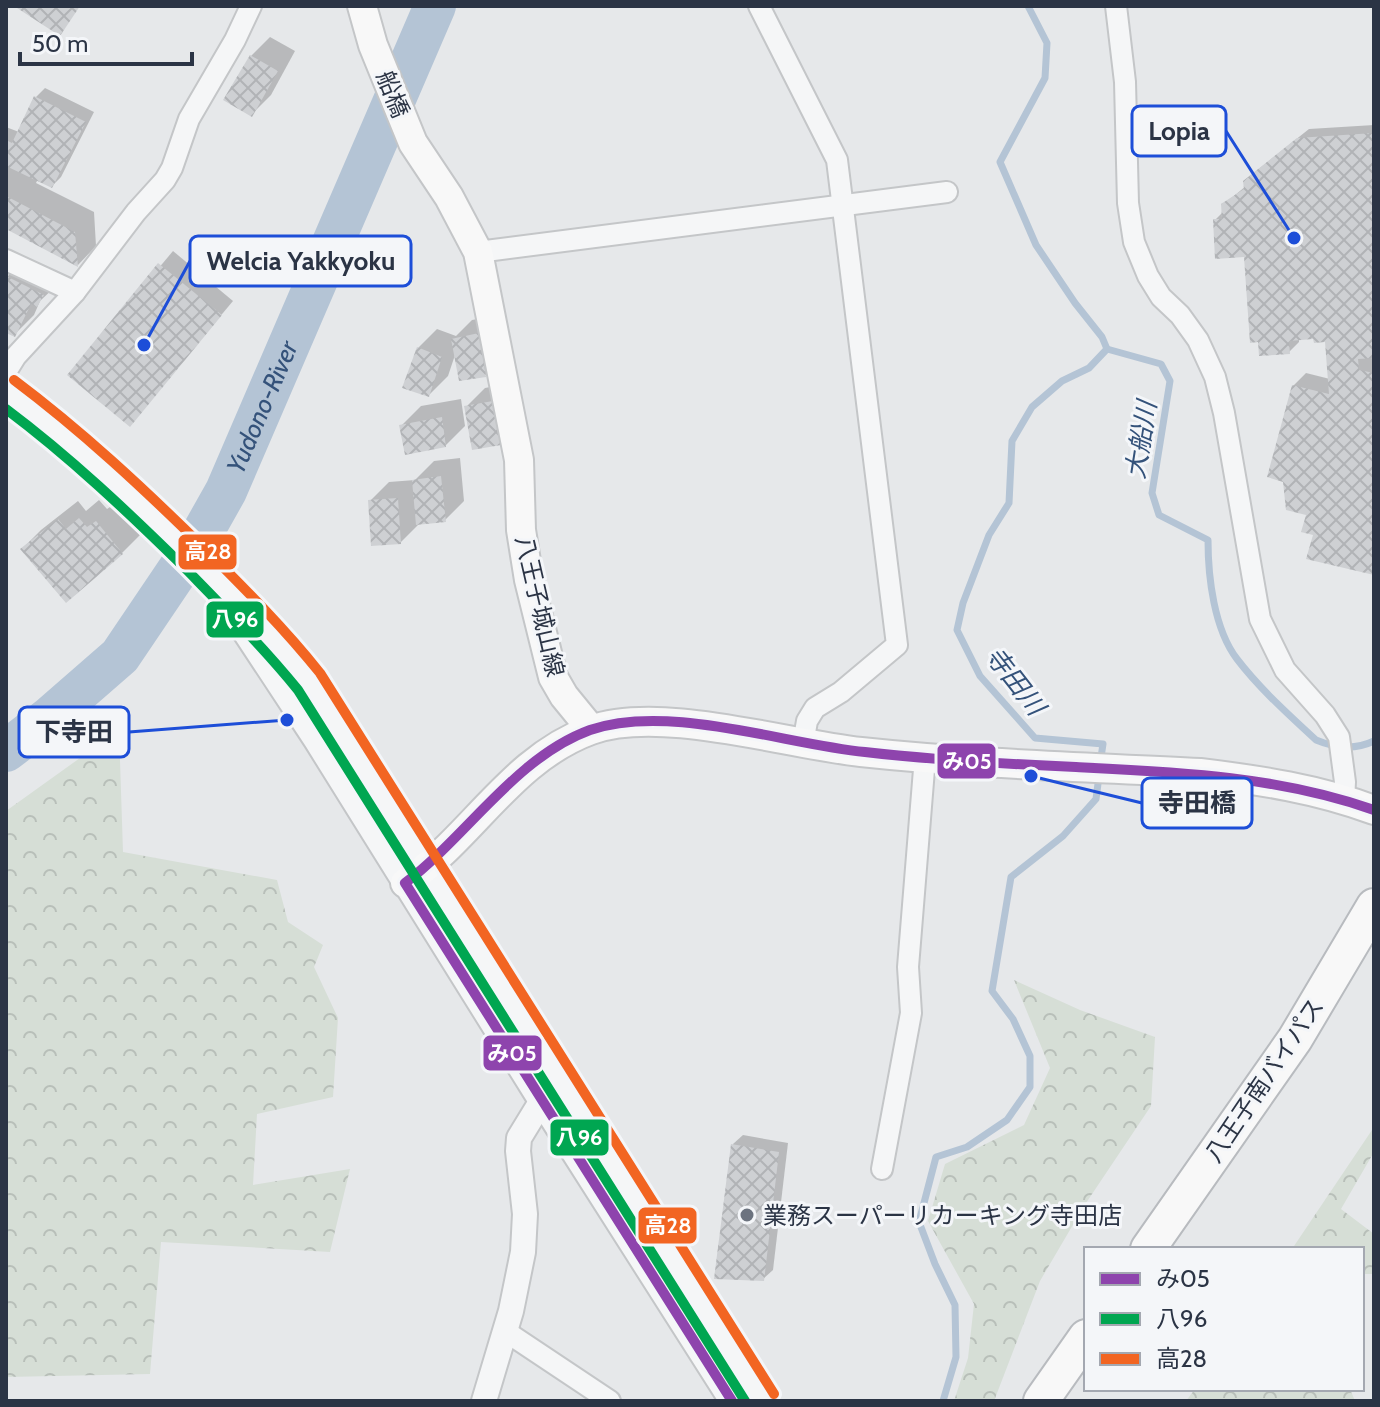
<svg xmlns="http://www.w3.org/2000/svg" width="1380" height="1407" font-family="Cabin,'Noto Sans JP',sans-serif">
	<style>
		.forest { fill: url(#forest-crowns) }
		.shadow { fill: #0003 }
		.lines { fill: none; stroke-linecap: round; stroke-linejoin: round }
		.stream { stroke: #b4c4d5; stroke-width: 7 }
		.river { stroke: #b4c4d5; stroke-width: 42 }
		.building { fill: url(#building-cross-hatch) }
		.minor-casing { stroke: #c4c6c8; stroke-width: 24 }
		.tertiary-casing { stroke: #c4c6c8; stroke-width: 28 }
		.secondary-casing { stroke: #c4c6c8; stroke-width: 32 }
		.trunk-casing { stroke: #b8bbbf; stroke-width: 38 }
		.minor { stroke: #f5f6f7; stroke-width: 20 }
		.tertiary { stroke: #f5f6f7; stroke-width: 24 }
		.secondary { stroke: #f8f8f8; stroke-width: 28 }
		.trunk { stroke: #f8f8f8; stroke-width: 34 }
		.bus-1-casing { stroke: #f4f6f9; stroke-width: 16 }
		.bus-2-casing { stroke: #f4f6f9; stroke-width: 16 }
		.bus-3-casing { stroke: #f4f6f9; stroke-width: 16 }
		.bus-1 { stroke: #8e44ad; stroke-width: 10 }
		.bus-2 { stroke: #00a651; stroke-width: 10 }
		.bus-3 { stroke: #f26522; stroke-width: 10 }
		.poi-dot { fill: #6c737f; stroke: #f4f6f9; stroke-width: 3 }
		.labels { text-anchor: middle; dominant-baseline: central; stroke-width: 6; stroke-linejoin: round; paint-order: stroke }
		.street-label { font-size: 24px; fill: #2b3445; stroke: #f4f6f9 }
		.poi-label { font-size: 24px; fill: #2b3445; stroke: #f4f6f9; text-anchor: start }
		.water-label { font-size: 26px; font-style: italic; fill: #34527a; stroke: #f4f6f9 }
		.leader { fill: none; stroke: #1d4ed8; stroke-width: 3 }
		.callout-dot { fill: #1d4ed8; stroke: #f4f6f9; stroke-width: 3 }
		.callout { fill: #f4f6f9; stroke: #1d4ed8; stroke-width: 3 }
		.callout-label { font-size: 26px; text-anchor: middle; font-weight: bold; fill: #2b3445 }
		.line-badge { stroke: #f4f6f9; stroke-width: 3 }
		.badge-label { font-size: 22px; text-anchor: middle; font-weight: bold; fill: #fff }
	</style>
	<defs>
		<pattern id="forest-crowns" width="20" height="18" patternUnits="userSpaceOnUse" patternTransform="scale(2)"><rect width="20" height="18" fill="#d6ded6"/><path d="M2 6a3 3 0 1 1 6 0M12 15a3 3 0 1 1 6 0" fill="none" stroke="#b8bfb9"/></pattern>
		<pattern id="building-cross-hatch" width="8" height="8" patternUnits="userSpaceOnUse" patternTransform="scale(2)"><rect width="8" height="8" fill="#ced0d3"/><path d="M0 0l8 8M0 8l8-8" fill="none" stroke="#b1b3b6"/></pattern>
	</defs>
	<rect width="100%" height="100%" fill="#e6e8ea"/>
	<!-- forest -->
	<g class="forest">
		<path d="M119,730l4,122 154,28 11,42 35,23 -9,22 24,51 -5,79 -76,17 -4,71 97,-16 -20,83 -169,-10 -11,132 -144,3v-566z"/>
		<path d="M1014,980l66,30 75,27 -4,69 -67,100 -44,75 -46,120h-40l14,-43 6,-54 -46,-83 17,-57 79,-39 26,-57z"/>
		<path d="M1374,1127v25l-33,57 33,25v40h-12v-25h-70z"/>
		<path d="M1195,1389h155l5,12h-169z"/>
	</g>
	<!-- shadow -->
	<g class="shadow">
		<path d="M270,37l25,14 -24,44 -19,19 -1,-58z"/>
		<path d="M45,88l49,24 -33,65 -9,9 -14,-7 -2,4 58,29 2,34 -18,19 -72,-38v-100l13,5 17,-35z"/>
		<path d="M1374,125v448l-59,-39 -7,-20 -15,-128 13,-13 24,6 -3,-39 -12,-3 -16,1v4l-10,10 -44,-97 -30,-35 8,-8v-7l23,-19 9,-14 54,-43z"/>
		<path d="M173,251l60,50 -103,123 -60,-50z"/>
		<path d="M26,258l36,17 -6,11 -16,15 -6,14 -19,19 -9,-4v-52z"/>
		<path d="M498,315l6,41 -19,19 -29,-23 -8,24 -19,19 -11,-47 19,-19 19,7 16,-16z"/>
		<path d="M511,383l8,41 -19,19 -34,-36 19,-19z"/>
		<path d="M461,399l4,27 -19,19 -45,-19 20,-20z"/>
		<path d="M460,458l4,43 -19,19 -25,3 -19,19 -31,-41 19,-19 26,-2 19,-19z"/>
		<path d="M99,500l8,9 9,-6 25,31 -19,19 -100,-4 19,-19 37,-29 8,10z"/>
		<path d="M743,1135l45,8 -15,127 -10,9 -30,-135z"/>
	</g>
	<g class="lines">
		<!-- stream -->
		<g class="stream">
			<path d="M1028,6l19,37 -2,35 -45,84 36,83 39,58 27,34 5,12 -18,19 -27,13 -30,26 -20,34 -3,62 -20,32 -26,68 -6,27 23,46 55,62 68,6 -3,20"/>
			<path d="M1107,349l54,15 9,17 -18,112 7,22 49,25c0,37 6,89 29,119 22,29 52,56 79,81 19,8 39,10 58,1"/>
			<path d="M943,1401l13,-44 -1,-52 -20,-41 -16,-42 17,-65 31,-10 40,-27 23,-33v-31l-17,-37 -21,-28 19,-114 52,-41 33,-37 3,-23"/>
		</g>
		<!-- river -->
		<path class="river" id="s1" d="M6,751l44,-34 70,-61 79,-117 27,-48 209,-485"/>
	</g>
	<!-- building -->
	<g class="building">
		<path d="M14,6h66l-20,30z"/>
		<path d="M250,55l28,16 -26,46 -29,-17z"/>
		<path d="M34,96l52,26 -34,66 -46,-22v-26l6,3z"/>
		<path d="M1374,133v225l-16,1 1,11 15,3v202l-68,-16 7,-24 -12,-3 5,-17 -20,-5 -3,-28 -16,-5 25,-92 37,9 -4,-52 -11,1 -1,-4 -24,2 1,13 -31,2 -1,-14 -8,1 -6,-86 -29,2 -2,-40h9l-1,-15 23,-15 -1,-8 54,-43z"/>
		<path d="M6,196l69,36 3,35 -72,-38z"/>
		<path d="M158,263l64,52 -92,112 -63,-52z"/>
		<path d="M6,276l38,19 -7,12 -6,-3 -16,33 -9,-4z"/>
		<path d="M479,333l7,44 -27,4 -8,-42z"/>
		<path d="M417,347l25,10 -13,40 -27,-9z"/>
		<path d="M493,401l8,44 -29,5 -8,-44z"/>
		<path d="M442,417l4,30 -41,8 -6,-30z"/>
		<path d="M441,476l5,46 -30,3 -4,-45z"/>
		<path d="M398,498l3,46 -30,2 -3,-46z"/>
		<path d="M79,518l8,9 9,-6 27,33 -57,49 -46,-54 38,-30 8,10z"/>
		<path d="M731,1144l48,8 -15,129 -50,-2z"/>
	</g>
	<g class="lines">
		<!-- minor casing -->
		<g class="minor-casing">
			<g id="minor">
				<path d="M759,6l78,154 60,485 -56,47 -26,16 -8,13 -4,23"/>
				<path d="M1116,6l9,76 3,121 6,39 14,34 13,21 19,18 18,25 17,37 9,36 36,206 25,51 40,45 14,22 6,45 -1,18"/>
				<path d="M478,252l469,-60"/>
				<path d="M6,260l69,32"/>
				<path d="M6,372l10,-16 59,-64 61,-80 29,-32 7,-12 17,-49 46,-79 16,-34"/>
				<path d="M882,1169l29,-156 -3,-46 17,-210"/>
				<path d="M505,1331l105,70"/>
			</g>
		</g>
		<!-- tertiary casing -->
		<g class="tertiary-casing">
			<g id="tertiary">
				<path d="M6,391c73,54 136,115 200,179 37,38 70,69 103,112l453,719"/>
				<path d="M229,608l87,132 225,361 191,300"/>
				<path d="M484,1401l27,-90 12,-59 2,-38 -7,-63 1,-13 30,-49"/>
			</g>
		</g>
		<!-- secondary casing -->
		<g class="secondary-casing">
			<g id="secondary">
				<path d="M362,6l11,39 40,98 36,54 29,55 41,208 2,70 8,50 24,97 11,19 27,33"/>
				<path d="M405,883c67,-45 106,-124 186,-153 69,-25 195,14 270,22 112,12 226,15 339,21 59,7 118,16 174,37"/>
			</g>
		</g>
		<!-- trunk casing -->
		<g class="trunk-casing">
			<g id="trunk">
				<path d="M1148,1249l147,-210 79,-133"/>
				<path d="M1041,1401l45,-64"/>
			</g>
		</g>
		<!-- minor -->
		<use href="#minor" class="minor"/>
		<!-- tertiary -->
		<use href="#tertiary" class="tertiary"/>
		<!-- secondary -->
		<use href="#secondary" class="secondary"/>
		<!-- trunk -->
		<use href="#trunk" class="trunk"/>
		<!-- bus-1 casing -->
		<g class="bus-1-casing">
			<path id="bus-1" d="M732,1401l-327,-518c62,-47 111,-126 185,-153 78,-27 194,14 275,22 70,8 141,12 211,15 102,5 201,9 298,43"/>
		</g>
		<!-- bus-2 casing -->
		<g class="bus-2-casing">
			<path id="bus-2" d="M6,409c64,48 122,103 179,159 39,40 78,79 113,122l447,711"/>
		</g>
		<!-- bus-3 casing -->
		<g class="bus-3-casing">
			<path id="bus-3" d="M14,380c68,51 129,108 189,167 41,41 81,81 117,126l454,721"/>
		</g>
		<!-- bus-1 -->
		<use href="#bus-1" class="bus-1"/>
		<!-- bus-2 -->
		<use href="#bus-2" class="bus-2"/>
		<!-- bus-3 -->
		<use href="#bus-3" class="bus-3"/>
	</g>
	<!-- markers -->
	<circle class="poi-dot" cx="747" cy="1215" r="8"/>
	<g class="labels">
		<!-- street labels -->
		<g class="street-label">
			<text transform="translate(393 94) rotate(68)">船橋</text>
			<text transform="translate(540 606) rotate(77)">八王子城山線</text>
			<text transform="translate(1264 1080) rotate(-56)">八王子南バイパス</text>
		</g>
		<!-- poi labels -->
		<g class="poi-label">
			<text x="763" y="1215">業務スーパーリカーキング寺田店</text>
		</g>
		<!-- water labels -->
		<g class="water-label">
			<text stroke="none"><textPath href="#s1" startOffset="436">Yudono-River</textPath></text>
			<text transform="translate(1141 440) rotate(-81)">大船川</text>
			<text transform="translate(1015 681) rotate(52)">寺田川</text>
		</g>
	</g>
	<!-- callouts -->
	<path class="leader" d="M1294 238L1226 131M144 345L190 261M287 720L129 732M1031 776L1142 803"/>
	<g class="callout-dot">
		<circle cx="1294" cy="238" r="8"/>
		<circle cx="144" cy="345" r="8"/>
		<circle cx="287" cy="720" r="8"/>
		<circle cx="1031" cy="776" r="8"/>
	</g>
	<g class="callout">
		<rect x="1132" y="106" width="94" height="50" rx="8"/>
		<rect x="190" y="236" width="221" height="50" rx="8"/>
		<rect x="19" y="707" width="110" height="50" rx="8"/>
		<rect x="1142" y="778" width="110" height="50" rx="8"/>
	</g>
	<g class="callout-label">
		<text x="1179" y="140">Lopia</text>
		<text x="301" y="270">Welcia Yakkyoku</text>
		<text x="74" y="741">下寺田</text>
		<text x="1197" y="812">寺田橋</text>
	</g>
	<g class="line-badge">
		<rect x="177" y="533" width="61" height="38" rx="8" fill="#f26522"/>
		<rect x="205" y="600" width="60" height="39" rx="8" fill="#00a651"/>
		<rect x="936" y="742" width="61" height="38" rx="8" fill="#8e44ad"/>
		<rect x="482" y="1034" width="61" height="38" rx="8" fill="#8e44ad"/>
		<rect x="549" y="1118" width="61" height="39" rx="8" fill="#00a651"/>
		<rect x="637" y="1206" width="61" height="39" rx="8" fill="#f26522"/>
	</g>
	<g class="badge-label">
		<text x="208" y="559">高28</text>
		<text x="235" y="627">八96</text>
		<text x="967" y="769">み05</text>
		<text x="512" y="1061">み05</text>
		<text x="579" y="1145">八96</text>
		<text x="668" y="1233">高28</text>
	</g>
	<!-- border -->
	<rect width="1380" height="1407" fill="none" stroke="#2b3445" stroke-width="16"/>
	<!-- legend -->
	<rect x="1084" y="1247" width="280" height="144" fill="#f4f6f9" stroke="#a4a8b1" stroke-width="2"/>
	<rect x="1100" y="1273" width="40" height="12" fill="#8e44ad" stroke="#a4a8b1" stroke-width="2"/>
	<text x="1156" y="1287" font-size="24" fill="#2b3445">み05</text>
	<rect x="1100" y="1313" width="40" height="12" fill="#00a651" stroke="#a4a8b1" stroke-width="2"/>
	<text x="1156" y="1327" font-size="24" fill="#2b3445">八96</text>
	<rect x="1100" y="1353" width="40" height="12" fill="#f26522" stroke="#a4a8b1" stroke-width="2"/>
	<text x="1156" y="1367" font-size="24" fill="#2b3445">高28</text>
	<!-- scale -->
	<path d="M20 52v12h172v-12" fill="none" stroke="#2b3445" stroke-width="4"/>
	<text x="32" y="52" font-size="24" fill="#2b3445" stroke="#f4f6f9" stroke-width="6" paint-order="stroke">50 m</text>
</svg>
